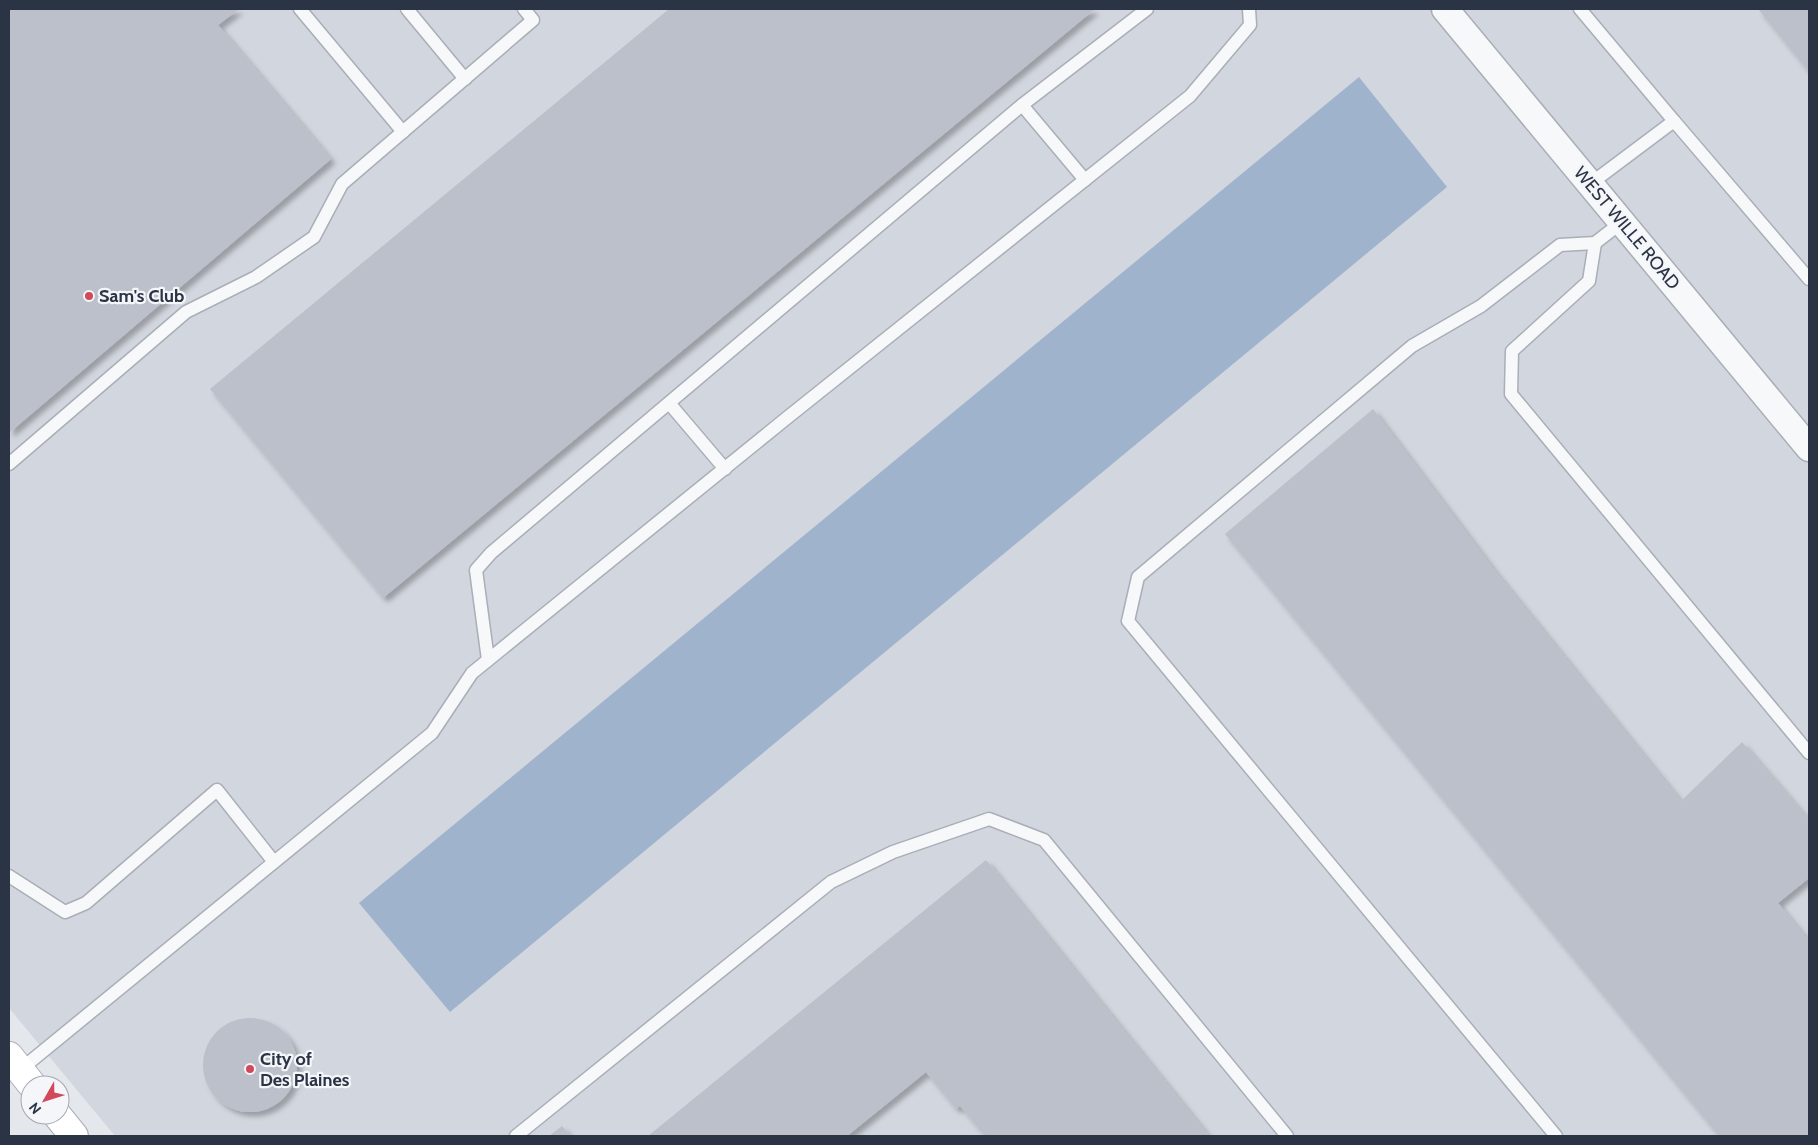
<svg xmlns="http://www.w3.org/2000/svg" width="1818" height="1145" font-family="Cabin,sans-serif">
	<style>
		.built { fill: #d2d6de }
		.water { fill: #9fb4cc }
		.building { fill: #bbc0ca; filter: url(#shadow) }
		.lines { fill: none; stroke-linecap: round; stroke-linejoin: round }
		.service-casing { stroke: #a9aeb7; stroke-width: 15 }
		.minor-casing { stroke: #a9aeb7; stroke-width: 29 }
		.secondary-casing { stroke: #a9aeb7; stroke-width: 30 }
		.service { stroke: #f7f8fa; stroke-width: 12 }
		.minor { stroke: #f7f8fa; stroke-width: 26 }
		.secondary { stroke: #fff; stroke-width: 28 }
		.poi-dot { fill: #d1495b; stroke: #f4f6f9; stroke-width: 2 }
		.labels { text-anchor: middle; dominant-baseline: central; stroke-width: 4.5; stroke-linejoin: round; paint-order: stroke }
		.street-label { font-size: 18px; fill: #2b3445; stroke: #f4f6f9 }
		.poi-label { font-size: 18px; font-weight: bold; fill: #2b3445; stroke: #f4f6f9; text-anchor: start }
	</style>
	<defs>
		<filter id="shadow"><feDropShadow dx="4.5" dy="4.5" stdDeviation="2.5" flood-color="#0004"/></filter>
	</defs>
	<rect width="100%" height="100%" fill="#e4e7ec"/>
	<!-- built -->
	<path class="built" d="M9,9h1800v1127h-1694l-106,-128z"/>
	<!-- water -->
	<path class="water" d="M1359,77l88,110 -997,825 -91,-109z"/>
	<!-- building -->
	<g class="building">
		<path d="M9,9h230l-21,16 113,134 -322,274z"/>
		<path d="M669,9h426l-712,589 -173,-209z"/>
		<path d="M1758,9h51v63z"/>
		<path d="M1373,409l122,162 186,230 61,-59 67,78v58l-31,25 31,38v195h-90l-494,-602z"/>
		<path d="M986,860l223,276h-224l-25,-30 -4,3 -30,-37 -79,64h-199z"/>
		<circle cx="250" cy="1065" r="47"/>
		<path d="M562,1126l8,10h-21z"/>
	</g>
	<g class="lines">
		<!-- service casing -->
		<g class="service-casing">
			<g id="service">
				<path d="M300,9l103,123"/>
				<path d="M407,9l58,70"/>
				<path d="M1580,9l94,112 -84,63"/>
				<path d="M1022,105l125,-96"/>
				<path d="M1674,121l135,158"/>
				<path d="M1595,243l-6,38 -77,70 -1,43 298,359"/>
				<path d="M669,403l56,66"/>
				<path d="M9,464l177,-152 70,-35 58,-40 28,-53 191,-164 -9,-11"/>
				<path d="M488,660l-12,-90 15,-17 531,-448 63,75"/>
				<path d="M9,876l56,36 21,-9 131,-113 57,72"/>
				<path d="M20,1070l412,-337 40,-60 316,-256 402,-321 60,-71 -1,-16"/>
				<path d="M516,1136l315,-254 62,-30 96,-33 55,21 243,296"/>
				<path d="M1556,1136l-428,-515 10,-44 274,-231 69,-40 79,-61 35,-2 27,-21"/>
			</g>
		</g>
		<!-- minor casing -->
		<g class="minor-casing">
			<path id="minor" d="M1445,9l364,439"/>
		</g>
		<!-- secondary casing -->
		<g class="secondary-casing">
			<g id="secondary">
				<path d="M9,1056l23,29"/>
				<path d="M57,1115l17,21"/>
			</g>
		</g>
		<!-- service -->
		<use href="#service" class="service"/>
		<!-- minor -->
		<use href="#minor" class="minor"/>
		<!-- secondary -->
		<use href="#secondary" class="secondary"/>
	</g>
	<!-- markers -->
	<g class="poi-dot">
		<circle cx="89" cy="296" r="5"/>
		<circle cx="250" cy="1069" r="5"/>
	</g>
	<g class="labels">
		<!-- street labels -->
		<g class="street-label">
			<text transform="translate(1627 228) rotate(50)">WEST WILLE ROAD</text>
		</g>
		<!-- poi labels -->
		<g class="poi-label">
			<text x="99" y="296">Sam's Club</text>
			<text x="260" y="1059">City of<tspan x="260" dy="21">Des Plaines</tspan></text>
		</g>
	</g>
	<!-- border -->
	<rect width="1818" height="1145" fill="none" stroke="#2b3445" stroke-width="20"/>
	<!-- north arrow -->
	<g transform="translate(45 1100) rotate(231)"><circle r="24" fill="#f4f6f9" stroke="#a4a8b1"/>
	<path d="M0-4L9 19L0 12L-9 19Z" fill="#d1495b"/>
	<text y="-8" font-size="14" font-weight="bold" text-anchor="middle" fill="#2b3445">N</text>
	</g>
</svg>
